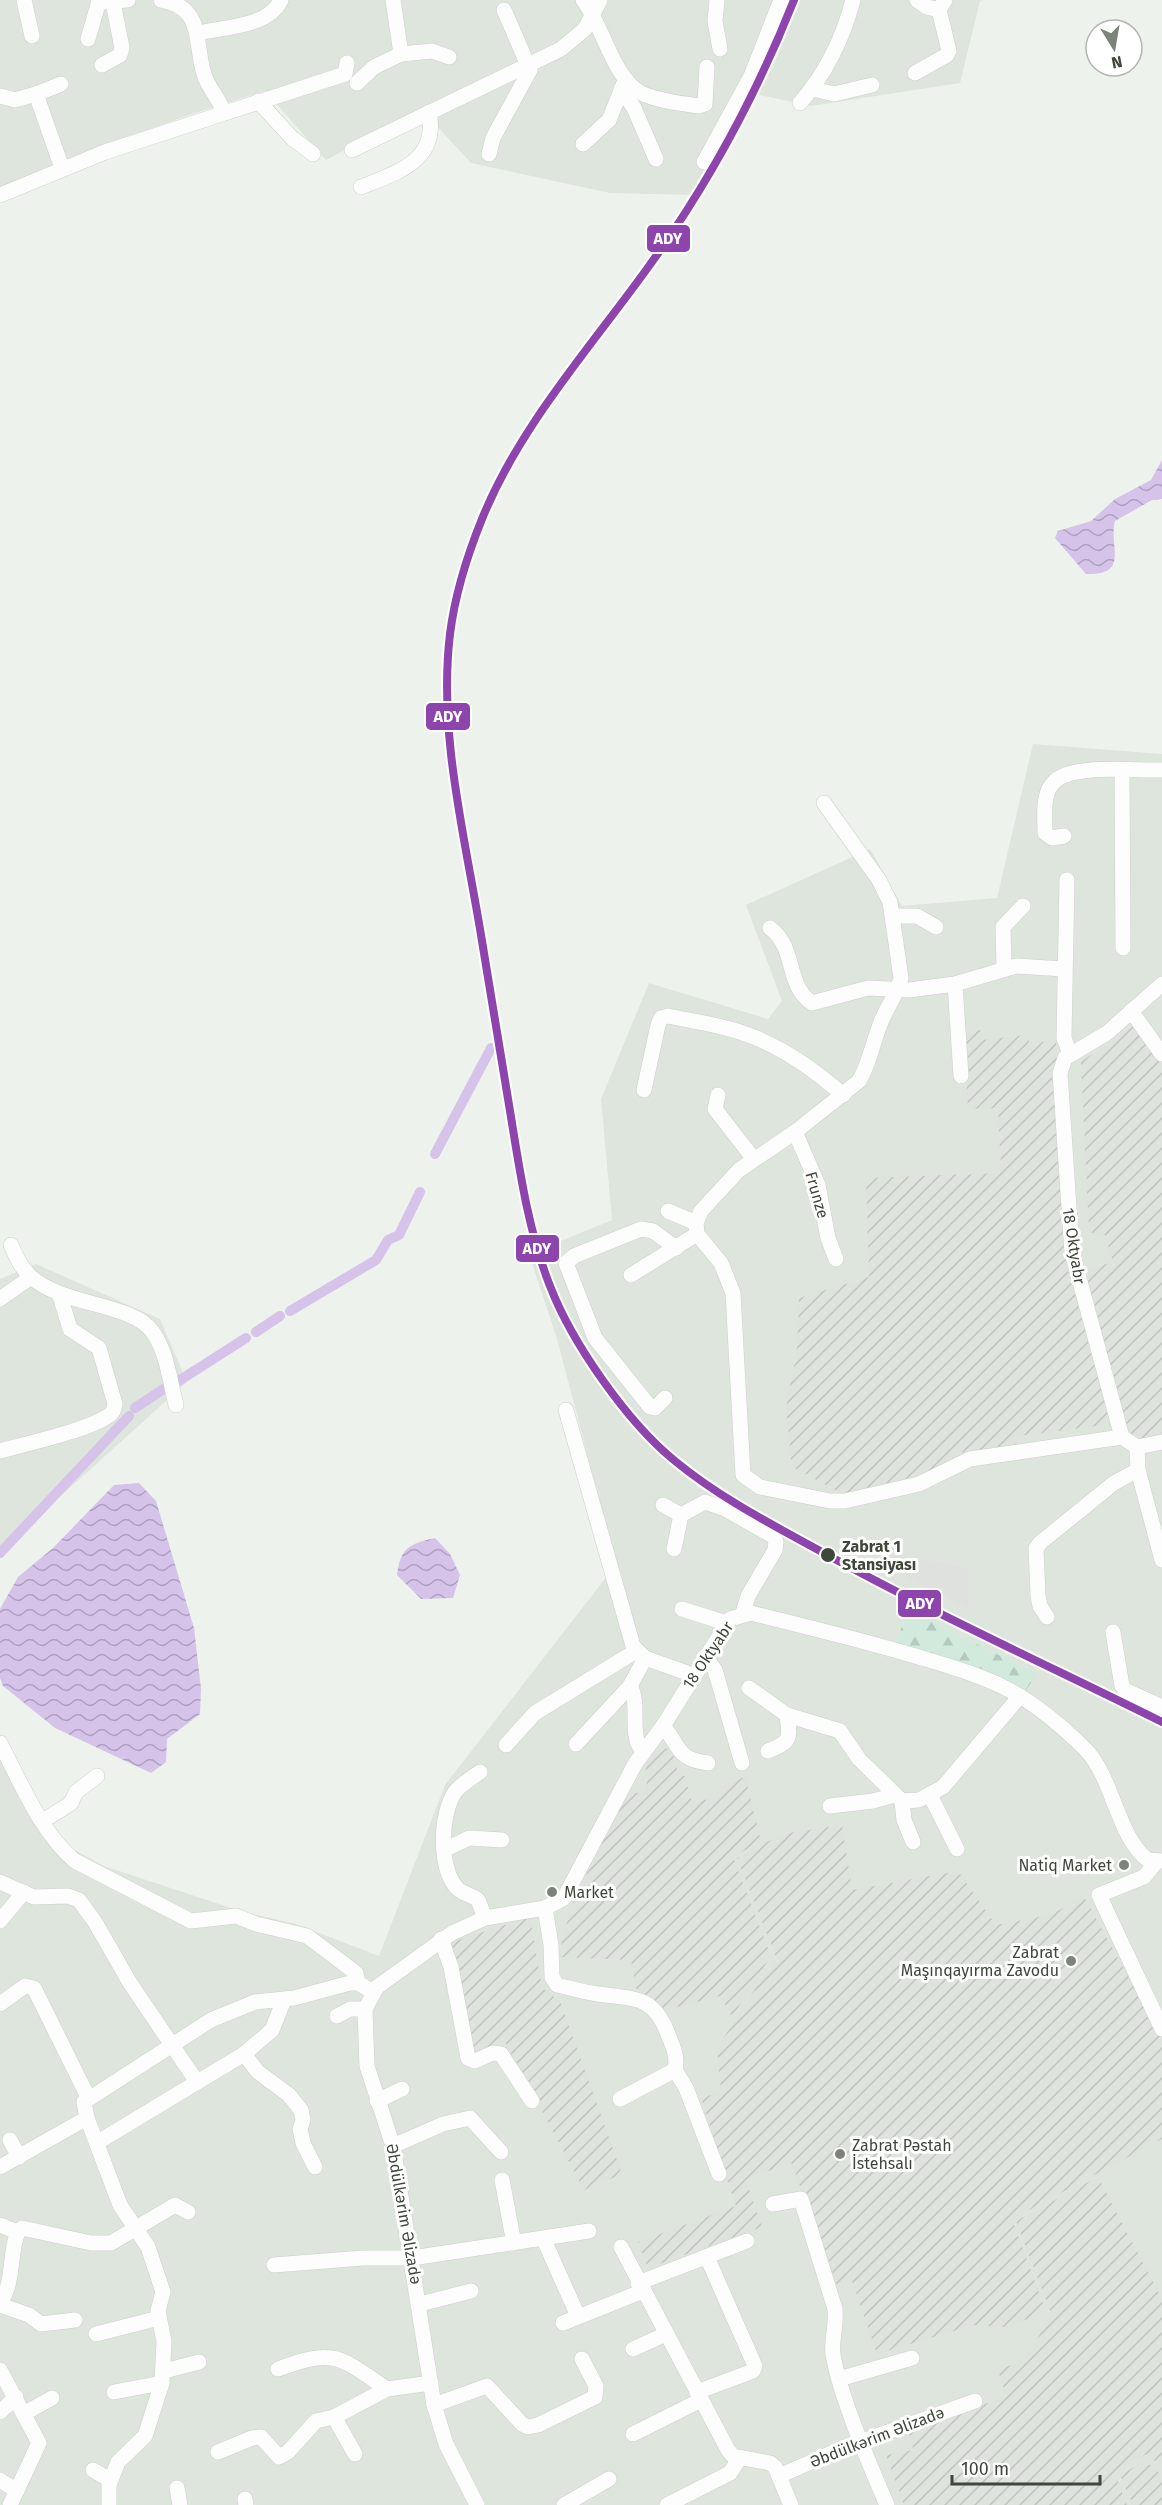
<svg xmlns="http://www.w3.org/2000/svg" width="1162" height="2505" font-family="'Fira Sans',sans-serif">
	<style>
		.residential { fill: #dee5dc }
		.industrial { fill: url(#industrial-furrows) }
		.forest { fill: url(#forest-firs) }
		.parking { fill: #dee1dd }
		.water { fill: url(#water-waves) }
		.lines { fill: none; stroke-linecap: round; stroke-linejoin: round }
		.canal { stroke: #d5c3ea; stroke-width: 10 }
		.minor-casing { stroke: #ccd0cb; stroke-width: 16 }
		.minor { stroke: #fcfdfc; stroke-width: 15 }
		.rail-1-casing { stroke: #fff; stroke-width: 12 }
		.rail-1 { stroke: #8e44ad; stroke-width: 8 }
		.stop-dot { fill: #3e473a; stroke: #fff; stroke-width: 2 }
		.poi-dot { fill: #7c8379; stroke: #fff; stroke-width: 2 }
		.labels { text-anchor: middle; dominant-baseline: central; stroke-width: 6; stroke-linejoin: round; paint-order: stroke }
		.street-label { font-size: 16px; fill: #3e473a; stroke: #fff }
		.stop-label { font-size: 16px; font-weight: bold; fill: #3e473a; stroke: #fff; text-anchor: start }
		.poi-label { font-size: 16px; fill: #3e473a; stroke: #fff; text-anchor: end }
		.line-badge { stroke: #fff; stroke-width: 2 }
		.badge-label { font-size: 16px; text-anchor: middle; font-weight: bold; fill: #fff }
	</style>
	<defs>
		<pattern id="industrial-furrows" width="10" height="10" patternUnits="userSpaceOnUse" patternTransform="scale(1.5)"><rect width="10" height="10" fill="#dfe3dd"/><path d="M-1 1l2-2M0 10L10 0M9 11l2-2" fill="none" stroke="#c0c4be"/></pattern>
		<pattern id="forest-firs" width="22" height="20" patternUnits="userSpaceOnUse" patternTransform="scale(1.5)"><rect width="22" height="20" fill="#d1eadc"/><path d="M5 1l3.5 6h-7zM16 11l3.5 6h-7z" fill="#b4cabe"/></pattern>
		<pattern id="water-waves" width="16" height="10" patternUnits="userSpaceOnUse" patternTransform="scale(1.5)"><rect width="16" height="10" fill="#d5c3ea"/><path d="M0 5q4-4 8 0t8 0" fill="none" stroke="#aea0bf"/></pattern>
	</defs>
	<rect width="100%" height="100%" fill="#eef2ed"/>
	<!-- residential -->
	<g class="residential">
		<path d="M0,0h984l-4,1 -20,82 -149,23 -60,-13 -58,102 -83,-2 -139,-30 -49,-53 -96,50 -61,-69 -79,25 -137,50 -49,21z"/>
		<path d="M1033,744l129,10v1751h-1162v-748l40,74 64,35 136,45 56,13 83,32 66,-171 159,-205 13,-13 -60,-228 -28,-85 83,-34 -11,-121 48,-116 119,36 14,-18 -36,-96 124,-56 32,57 95,-8z"/>
		<path d="M36,1264l124,55 27,63 -187,169v-272z"/>
	</g>
	<!-- industrial -->
	<g class="industrial">
		<path d="M1132,1026l9,3 21,37v367l-19,7 -14,-7 -46,-162 30,-9 -8,-27 -16,-3 -8,-170z"/>
		<path d="M981,1030l1,10 46,-5 1,8 27,-2 7,193 5,36 45,154 -96,12 -1,10 -57,7 -30,22 -86,19 -51,-27 -6,-59 11,-57 2,-53 70,-21 -3,-99 135,-5 -3,-65 -30,1 -5,-77z"/>
		<path d="M671,1747l8,29h6l7,27 29,-7 -1,-10 25,-9 16,64 -28,16 38,99 -39,61 -12,-21 -58,15 -26,-23 -5,-28 -73,-3 14,-53 53,-110 22,-2 -2,-36z"/>
		<path d="M842,1825l10,65 106,-19 38,54 54,-10 34,-18 78,140v102l-150,80 34,93 -40,15 -33,-2 -96,29 -25,-73 -15,4 -46,-123 -45,18 16,47 -114,41 -10,-26 98,-36 -35,-108 20,-6 -4,-44 59,-91 -39,-99 45,-24z"/>
		<path d="M530,1917l12,71 18,13 62,173 -38,16 -80,-150 -32,15 -20,-113z"/>
		<path d="M1098,2177l64,122v168l-15,-13 -33,18 13,33h-223l-18,-50 27,-5 -4,-18 97,-36 -8,-26 29,-11 24,-46 -35,-92z"/>
		<path d="M1145,2461l17,14v30h-29l-13,-30z"/>
	</g>
	<!-- forest -->
	<path class="forest" d="M910,1611l127,63 -11,16 -65,-27 -67,-20z"/>
	<!-- parking -->
	<path class="parking" d="M892,1555l59,9 17,6v39l-80,-42z"/>
	<!-- water -->
	<g class="water">
		<path d="M1162,460v39l-10,1 -37,21c-7,25 16,54 -29,53l-31,-36 3,-7 33,-10 24,-22 36,-19z"/>
		<path d="M139,1483l17,18 38,127 7,61 -1,25 -33,25 -1,23 -15,11 -96,-45 -52,-42 -3,-8v-69l18,-32 35,-29 61,-63z"/>
		<path d="M435,1538l15,16 10,21 -7,23 -32,1 -24,-24c3,-27 12,-31 38,-37z"/>
	</g>
	<g class="lines">
		<!-- canal -->
		<g class="canal">
			<path d="M435,1154l56,-106"/>
			<path d="M290,1311l86,-51 12,-20 11,-5 21,-43"/>
			<path d="M256,1332l24,-16"/>
			<path d="M177,1382l69,-44"/>
			<path d="M135,1408l30,-20"/>
			<path d="M0,1553l129,-137"/>
		</g>
		<!-- minor casing -->
		<g class="minor-casing">
			<g id="minor">
				<path d="M24,0l8,36"/>
				<path d="M161,0c44,7 33,43 43,74 4,14 15,24 20,38"/>
				<path d="M583,0c20,26 30,78 58,93 17,8 39,10 58,13l6,-2 2,-37"/>
				<path d="M717,0l-2,21 5,28"/>
				<path d="M917,0l10,7 12,3"/>
				<path d="M103,2l25,-2"/>
				<path d="M198,33c26,-6 71,-6 83,-33"/>
				<path d="M88,39l11,-38"/>
				<path d="M401,54l31,-3 17,6"/>
				<path d="M102,65l18,-10 2,-7 -9,-46"/>
				<path d="M915,73l32,-18 2,-4 -10,-41 6,-10"/>
				<path d="M357,83l17,-16 27,-13 -8,-54"/>
				<path d="M621,89l13,19 22,51"/>
				<path d="M813,89l21,5 38,-9"/>
				<path d="M36,94l25,-10"/>
				<path d="M0,96l15,4 21,-6 26,74"/>
				<path d="M258,101l34,37 21,16"/>
				<path d="M800,103c26,-30 43,-65 53,-103"/>
				<path d="M583,144l26,-24 15,-37"/>
				<path d="M352,150l209,-101 24,-20 15,-29"/>
				<path d="M489,154l4,-16 37,-68 -26,-60"/>
				<path d="M704,162l47,-86 30,-76"/>
				<path d="M361,187c37,-15 78,-26 68,-75"/>
				<path d="M0,195l105,-43 240,-78 2,-11"/>
				<path d="M1122,771l1,177"/>
				<path d="M824,803l55,77 11,22 11,76c-4,16 -14,29 -20,44 -8,19 -11,41 -22,59l-64,51 -56,38 -38,41 -5,12 1,11 24,29 12,30 10,182 17,12 70,14h15l74,-17 51,-25 152,-22"/>
				<path d="M1064,836l-12,2 -7,-5c0,-16 -3,-38 8,-50 16,-20 83,-12 109,-13"/>
				<path d="M1067,880l-3,158 6,16"/>
				<path d="M893,916h24l19,11"/>
				<path d="M770,928c27,20 15,57 42,75l56,-15 41,2 46,-6 61,-18 48,3"/>
				<path d="M1004,968l-1,-41 20,-21"/>
				<path d="M955,984l6,92"/>
				<path d="M1162,984l-55,49 -42,25 -5,15 12,179 50,185 15,10 25,-5"/>
				<path d="M1131,1011l31,43"/>
				<path d="M644,1090l14,-65 3,-7 7,-2c29,6 59,10 86,21 32,13 63,35 89,58"/>
				<path d="M718,1095l-3,14 38,49"/>
				<path d="M795,1132l23,53 10,53 8,21"/>
				<path d="M668,1211l28,12"/>
				<path d="M11,1245c5,11 10,23 20,32 33,29 100,26 121,54 15,20 18,51 24,74"/>
				<path d="M631,1275l66,-41"/>
				<path d="M0,1299l31,-22"/>
				<path d="M665,1398l-10,10 -5,-1 -55,-69 -29,-75 8,-7 67,-27 12,2 23,17"/>
				<path d="M566,1410l67,236 12,12 48,17"/>
				<path d="M1137,1447l1,23 24,90"/>
				<path d="M0,1451c26,-7 88,-21 108,-35 5,-3 6,-6 7,-12l-16,-56 -29,-19 -10,-33"/>
				<path d="M663,1505l18,10"/>
				<path d="M674,1549l7,-34 24,-13 20,7 48,27 3,6 -1,8 -27,46 -5,17"/>
				<path d="M682,1609l44,14"/>
				<path d="M1047,1617l-7,-11 -2,-10 -2,-48 5,-6 73,-59 24,-13"/>
				<path d="M1113,1632l9,54 3,4 37,17"/>
				<path d="M705,1656l10,14 27,93"/>
				<path d="M630,1686c11,18 -2,50 13,65"/>
				<path d="M749,1688l38,27 53,16 19,28 43,42 17,-1 24,-13 77,-91"/>
				<path d="M663,1726c18,21 13,33 45,37"/>
				<path d="M0,1743c21,39 40,89 75,118l116,60 45,-5 20,8 51,12 49,37 2,10"/>
				<path d="M576,1744l54,-58 15,-28"/>
				<path d="M506,1745l29,-32 101,-62"/>
				<path d="M768,1751c24,-10 22,-12 19,-36"/>
				<path d="M480,1772c-8,6 -19,12 -25,20 -15,22 -17,77 3,97 5,5 14,6 20,11l7,18"/>
				<path d="M930,1795l27,54"/>
				<path d="M902,1801l2,19 9,22"/>
				<path d="M830,1806l43,-5 22,-6"/>
				<path d="M43,1821l28,-18 5,-11 21,-16"/>
				<path d="M444,1850l25,-12 33,2"/>
				<path d="M1156,1862l-12,15 -45,18 63,134"/>
				<path d="M0,1882l34,15 34,-1 11,4 16,22 35,61 67,99"/>
				<path d="M545,1908l6,37 1,32 5,8c14,3 28,8 41,9 36,5 55,1 70,40 5,13 10,22 7,36l11,18 33,86"/>
				<path d="M0,1921l24,-29"/>
				<path d="M441,1939l10,28 17,91 7,3 18,-8 8,1 31,47"/>
				<path d="M0,2004l25,-18 9,2 54,109"/>
				<path d="M337,2016l13,-7h15"/>
				<path d="M244,2054l14,18 31,23 12,15 2,10 -3,9 3,14 12,24"/>
				<path d="M620,2099l55,-29"/>
				<path d="M377,2101l25,-12"/>
				<path d="M10,2140l9,17"/>
				<path d="M98,2142l146,-88 28,-24 12,-30"/>
				<path d="M393,2146l50,-22 27,-6 31,34"/>
				<path d="M0,2167l87,-49"/>
				<path d="M502,2180l12,63"/>
				<path d="M773,2204l28,-5 34,110c2,16 -4,30 -2,46 8,44 36,108 54,150"/>
				<path d="M0,2225l17,7"/>
				<path d="M544,2240l34,76"/>
				<path d="M621,2247l107,203 5,6 37,7 5,4 16,38"/>
				<path d="M274,2265l89,-7h49l177,-27"/>
				<path d="M638,2283l109,-42"/>
				<path d="M0,2302c16,-18 8,-64 22,-74l69,15h20l64,-38 13,7"/>
				<path d="M420,2304l51,-13"/>
				<path d="M0,2305l29,10 12,9 34,-4"/>
				<path d="M563,2323l80,-32"/>
				<path d="M96,2334l63,-16"/>
				<path d="M633,2349l33,-15"/>
				<path d="M278,2369c57,-21 60,-13 109,20"/>
				<path d="M0,2370l39,73 -29,62"/>
				<path d="M164,2371l35,-9"/>
				<path d="M839,2379l73,-21"/>
				<path d="M114,2392l48,-9"/>
				<path d="M697,2392l56,-21 2,-5 -48,-109"/>
				<path d="M434,2405l53,-19 35,38 6,3 10,-2 57,-28 1,-11 -14,-27"/>
				<path d="M0,2412l16,-15"/>
				<path d="M25,2413l27,-15"/>
				<path d="M334,2417l21,37"/>
				<path d="M633,2434l68,-34"/>
				<path d="M218,2452l34,-14 9,-1 18,20 9,-5 28,-31 18,-4 53,-28 44,-6"/>
				<path d="M93,2470l17,10"/>
				<path d="M779,2476l64,-28 132,-47"/>
				<path d="M0,2480l17,11"/>
				<path d="M177,2488l3,17"/>
				<path d="M245,2499l1,6"/>
				<path d="M109,2505v-20l9,-23 27,-26 17,-53 2,-42 -6,-30 5,-19 -15,-45 -28,-42 -33,-87 -3,-16 127,-82 44,-18 39,-4 56,-15h8l15,9"/>
				<path d="M477,2505l-31,-61 -12,-39 -41,-259 -26,-80 -2,-57 12,-22 75,-54 33,-15 60,-10 19,-10 71,-134 28,-38 67,-107 21,-6c57,14 115,28 171,45 30,9 61,18 89,33 27,15 53,37 75,59 27,28 32,88 62,110l14,1"/>
				<path d="M564,2505l45,-26"/>
				<path d="M667,2505l63,-32 10,-15"/>
			</g>
		</g>
		<!-- minor -->
		<use href="#minor" class="minor"/>
		<!-- rail-1 casing -->
		<g class="rail-1-casing">
			<path id="rail-1" d="M794,0c-38,96 -85,183 -145,266 -58,81 -129,159 -167,253 -15,37 -27,75 -32,115 -12,100 15,203 31,301 10,61 20,121 30,182 9,56 18,116 39,169 22,57 77,136 125,175 45,37 96,63 147,91 111,61 227,114 340,170"/>
		</g>
		<!-- rail-1 -->
		<use href="#rail-1" class="rail-1"/>
	</g>
	<!-- markers -->
	<circle class="stop-dot" cx="828" cy="1555" r="8"/>
	<g class="poi-dot">
		<circle cx="1124" cy="1865" r="6"/>
		<circle cx="552" cy="1892" r="6"/>
		<circle cx="1071" cy="1961" r="6"/>
		<circle cx="840" cy="2154" r="6"/>
	</g>
	<g class="labels">
		<!-- street labels -->
		<g class="street-label">
			<text transform="translate(817 1195) rotate(74)">Frunze</text>
			<text transform="translate(1074 1246) rotate(81)">18 Oktyabr</text>
			<text transform="translate(708 1655) rotate(-56)">18 Oktyabr</text>
			<text transform="translate(404 2214) rotate(80)">Əbdülkərim Əlizadə</text>
			<text transform="translate(877 2437) rotate(-21)">Əbdülkərim Əlizadə</text>
		</g>
		<!-- stop labels -->
		<g class="stop-label">
			<text x="842" y="1546">Zabrat 1<tspan x="842" dy="18">Stansiyası</tspan></text>
		</g>
		<!-- poi labels -->
		<g class="poi-label">
			<text x="1112" y="1865">Natiq Market</text>
			<text x="564" y="1892" text-anchor="start">Market</text>
			<text x="1059" y="1952">Zabrat<tspan x="1059" dy="18">Maşınqayırma Zavodu</tspan></text>
			<text x="852" y="2145" text-anchor="start">Zabrat Pəstah<tspan x="852" dy="18">İstehsalı</tspan></text>
		</g>
	</g>
	<g class="line-badge">
		<rect x="646" y="224" width="45" height="29" rx="6" fill="#8e44ad"/>
		<rect x="425" y="702" width="46" height="29" rx="6" fill="#8e44ad"/>
		<rect x="515" y="1234" width="45" height="29" rx="6" fill="#8e44ad"/>
		<rect x="897" y="1589" width="45" height="29" rx="6" fill="#8e44ad"/>
	</g>
	<g class="badge-label">
		<text x="668" y="244">ADY</text>
		<text x="448" y="722">ADY</text>
		<text x="537" y="1254">ADY</text>
		<text x="920" y="1609">ADY</text>
	</g>
	<!-- north arrow -->
	<g transform="translate(1114 48) rotate(169)"><circle r="28" fill="#ffffff" stroke="#b2b5b0" stroke-width="1.5"/>
	<path d="M0-4.5L10 22L0 15L-10 22Z" fill="#7c8379"/>
	<text y="-9" font-size="16" font-weight="bold" text-anchor="middle" fill="#3e473a">N</text>
	</g>
	<!-- scale -->
	<path d="M952 2475v9h148v-9" fill="none" stroke="#3e473a" stroke-width="3"/>
	<text x="961" y="2475" font-size="18" fill="#3e473a" stroke="#ffffff" stroke-width="4.5" paint-order="stroke">100 m</text>
</svg>
